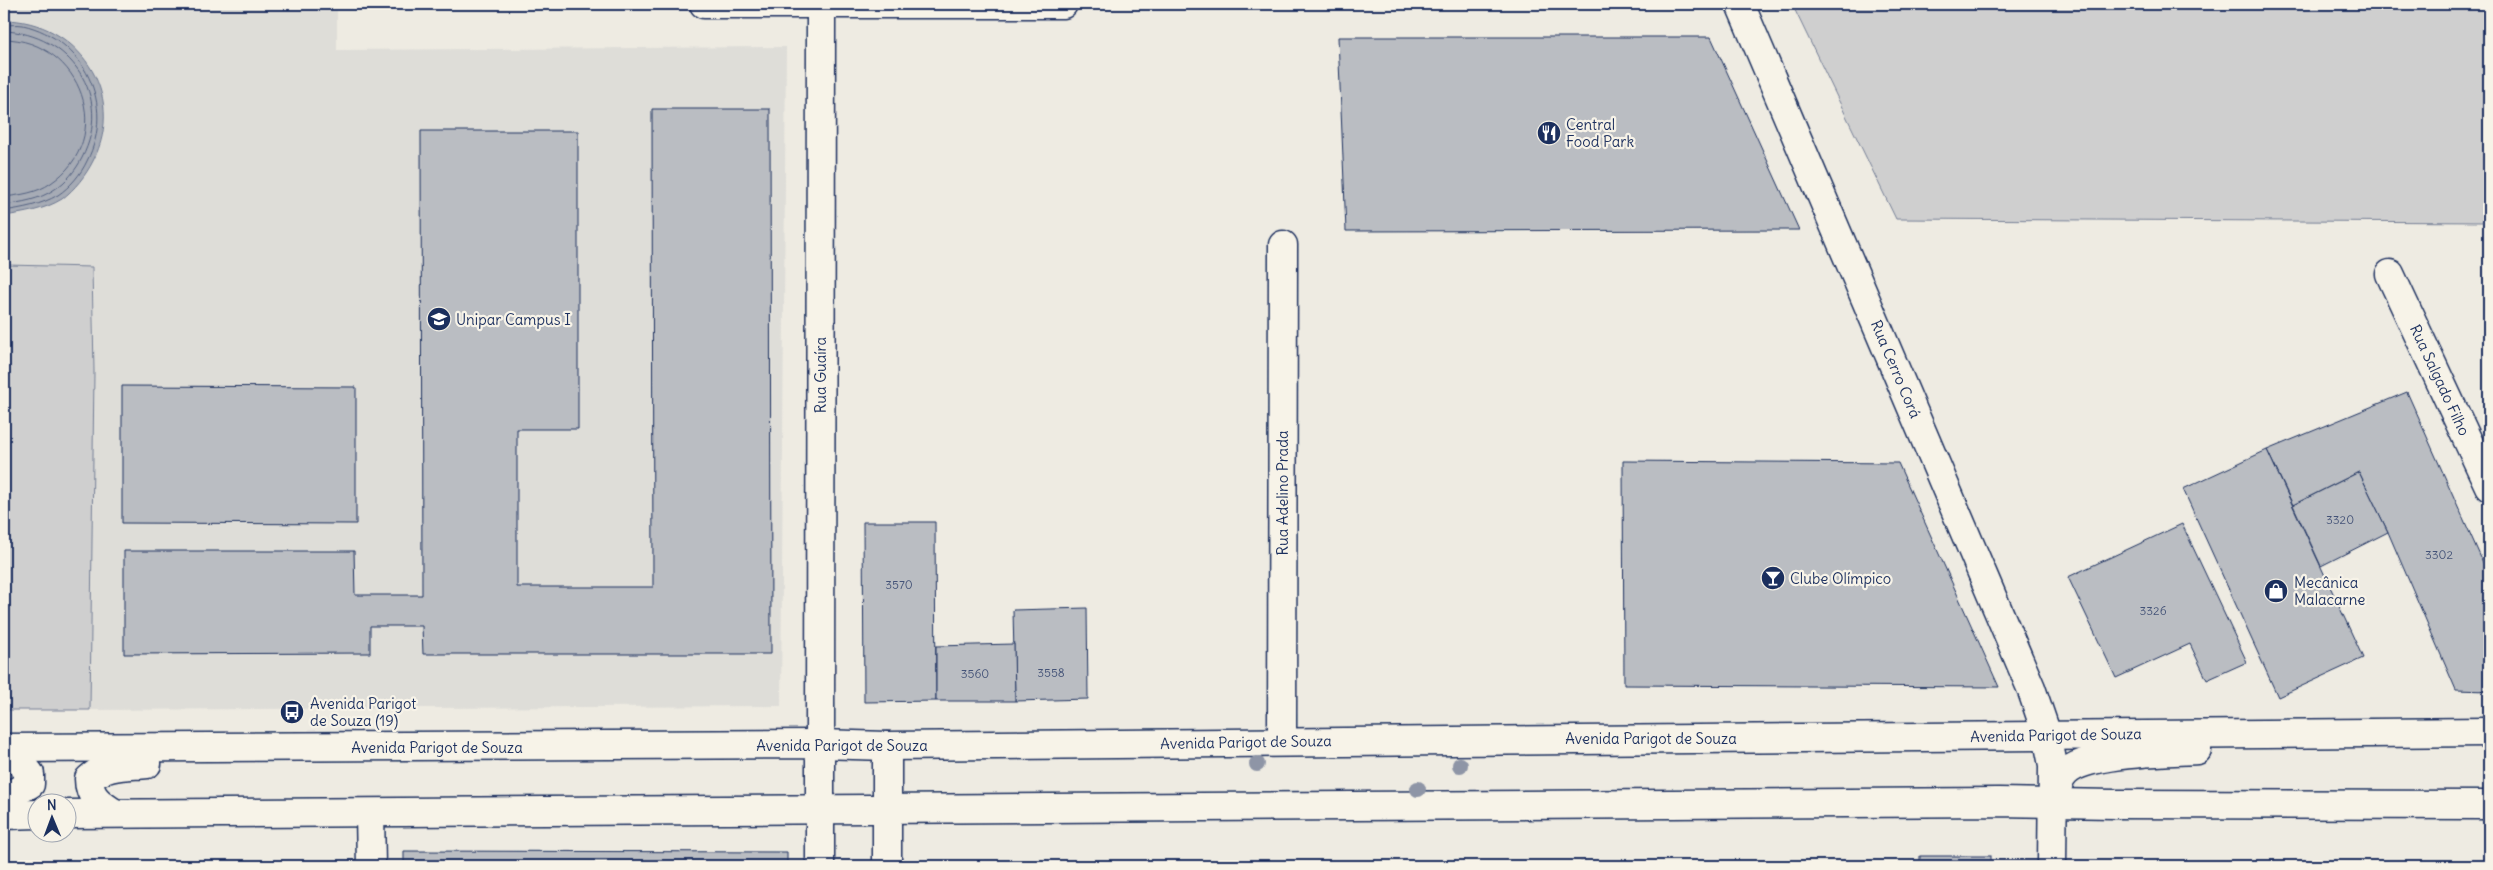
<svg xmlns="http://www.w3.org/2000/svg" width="2493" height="870" font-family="Delius,sans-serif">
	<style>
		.built { fill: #deddd8 }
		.green { fill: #cfcfcf; stroke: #757f96 }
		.water { fill: #a6abb5; stroke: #6e7992 }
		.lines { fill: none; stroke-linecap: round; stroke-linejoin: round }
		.shore { stroke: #536181; stroke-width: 1 }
		.building { fill: #babdc2; stroke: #1b2f5e }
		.street-casing { stroke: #1b2f5e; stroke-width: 31 }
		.secondary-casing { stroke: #1b2f5e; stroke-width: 31 }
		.primary-casing { stroke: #1b2f5e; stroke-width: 31 }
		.street { stroke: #f7f3e8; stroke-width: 28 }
		.secondary { stroke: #f7f3e8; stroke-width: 28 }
		.primary { stroke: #f7f3e8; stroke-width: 28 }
		.tree { fill: #8e95a6 }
		.labels { text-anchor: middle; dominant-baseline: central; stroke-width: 4.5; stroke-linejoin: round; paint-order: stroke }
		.number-label { font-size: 12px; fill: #435277 }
		.poi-label { font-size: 15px; fill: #1b2f5e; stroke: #f7f3e8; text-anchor: start }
		.street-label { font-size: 15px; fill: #1b2f5e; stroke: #f7f3e8 }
	</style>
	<rect width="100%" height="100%" fill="#eeebe2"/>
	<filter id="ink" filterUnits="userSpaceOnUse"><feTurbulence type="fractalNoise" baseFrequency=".02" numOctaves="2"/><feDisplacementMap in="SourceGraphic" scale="10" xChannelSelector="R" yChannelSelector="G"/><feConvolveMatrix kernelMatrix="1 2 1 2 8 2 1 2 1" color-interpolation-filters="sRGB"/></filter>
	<g filter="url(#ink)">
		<!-- built -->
		<path class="built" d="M4,4h333v46l449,-3 -5,659 -691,4 4,-339 -1,-104h-89z"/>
		<!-- green -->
		<g class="green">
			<path d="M1792,4h697v218l-593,-3z"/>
			<path d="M7,265l85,2 2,104 -4,339h-86v-443z"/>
		</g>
		<!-- water -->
		<path class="water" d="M4,20c73,0 124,74 89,141 -7,14 -18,28 -31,38 -18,11 -38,14 -58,17z"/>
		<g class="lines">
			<!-- shore -->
			<g class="shore">
				<path d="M4,25c6,0 13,-1 19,0 61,14 93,80 64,136 -6,13 -17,26 -29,34 -17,10 -35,13 -54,16"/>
				<path d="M4,31c66,2 110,66 78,127 -6,12 -16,24 -27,31 -16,11 -33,13 -51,16"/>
				<path d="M4,39c78,1 113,99 47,144 -14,10 -31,12 -47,14"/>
			</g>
		</g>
		<!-- building -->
		<g class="building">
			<path d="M1338,37h373l88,193 -453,1z"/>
			<path d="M652,109h118l1,545h-348l-1,-28h-52v27l-246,1v-103h230l1,44h67l-1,-464h157v298h-61v158h136z"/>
			<path d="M122,386l234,1v137l-234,-1z"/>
			<path d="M2407,392l82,184v115l-33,-1 -68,-158 -29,-60 -66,33 -26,-55z"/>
			<path d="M2267,450l96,208 -85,39 -95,-208z"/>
			<path d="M1623,461l275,2 101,224 -375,-2z"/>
			<path d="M2359,472l29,60 -67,34 -28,-61z"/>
			<path d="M863,522h72l1,179 -72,1z"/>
			<path d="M2182,524l65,138 -40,18 -17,-36 -74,34 -48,-101z"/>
			<path d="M1087,608l1,91 -73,2 -2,-91z"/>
			<path d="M1014,644l1,57h-79v-55z"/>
			<path d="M404,851l383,1v14h-383z"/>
			<rect x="1920" y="856" width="71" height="10"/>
			<path d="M1016,861v5h-81l-1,-4z"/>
			<path d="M1638,861l1,5h-59v-3z"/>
			<path d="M2453,862v4h-167v-1z"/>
		</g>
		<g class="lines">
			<!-- street casing -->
			<g class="street-casing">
				<g id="street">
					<path d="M704,4h359"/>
					<path d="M1740,4l291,684 16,47 6,30 -1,101"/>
					<path d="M2390,274l99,212"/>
					<path d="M1282,741l1,-496"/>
					<path d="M820,744l1,-739"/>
					<path d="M370,813l1,53"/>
				</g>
			</g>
			<!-- secondary casing -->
			<g class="secondary-casing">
				<g id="secondary">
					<path d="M820,744v122"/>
					<path d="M887,866v-120"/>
				</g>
			</g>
			<!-- primary casing -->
			<g class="primary-casing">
				<g id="primary">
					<path d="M4,748l816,-4 67,2 1602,-14"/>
					<path d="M4,753l14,6 12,15v10l-26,14"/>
					<path d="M2053,803c3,-8 4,-19 9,-26 17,-26 105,-25 135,-27"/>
					<path d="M114,813c-14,-9 -25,-16 -25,-34 17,-15 37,-13 58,-15"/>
					<path d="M68,814l1931,-12 115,2 375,1"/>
					<path d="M4,815l34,-1"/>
				</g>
			</g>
			<!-- street -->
			<use href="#street" class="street"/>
			<!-- secondary -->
			<use href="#secondary" class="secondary"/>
			<!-- primary -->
			<use href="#primary" class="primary"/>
		</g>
		<!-- trees -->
		<g class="tree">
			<circle cx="1257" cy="764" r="8"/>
			<circle cx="1460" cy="765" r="8"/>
			<circle cx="1418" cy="789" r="8"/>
		</g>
	</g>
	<!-- icons -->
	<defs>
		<g id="restaurant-disc" transform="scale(1.25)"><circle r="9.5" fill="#1b2f5e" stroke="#f7f3e8"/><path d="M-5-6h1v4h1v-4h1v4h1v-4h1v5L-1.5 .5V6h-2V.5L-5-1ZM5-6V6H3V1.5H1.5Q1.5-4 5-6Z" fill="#fff"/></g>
		<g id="university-disc" transform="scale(1.25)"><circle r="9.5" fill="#1b2f5e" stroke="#f7f3e8"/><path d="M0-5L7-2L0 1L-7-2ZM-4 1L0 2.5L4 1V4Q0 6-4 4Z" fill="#fff"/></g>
		<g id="bar-disc" transform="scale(1.25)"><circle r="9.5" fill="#1b2f5e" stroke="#f7f3e8"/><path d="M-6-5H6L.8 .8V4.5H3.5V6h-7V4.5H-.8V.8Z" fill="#fff"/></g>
		<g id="shop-disc" transform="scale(1.25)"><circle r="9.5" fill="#1b2f5e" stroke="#f7f3e8"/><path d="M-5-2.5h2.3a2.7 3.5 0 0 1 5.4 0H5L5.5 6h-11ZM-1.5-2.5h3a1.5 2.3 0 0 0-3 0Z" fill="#fff"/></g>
		<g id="bus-disc" transform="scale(1.25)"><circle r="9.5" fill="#1b2f5e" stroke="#f7f3e8"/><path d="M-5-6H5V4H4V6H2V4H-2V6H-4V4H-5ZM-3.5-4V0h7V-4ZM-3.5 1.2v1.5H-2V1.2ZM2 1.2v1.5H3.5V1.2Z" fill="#fff"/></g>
	</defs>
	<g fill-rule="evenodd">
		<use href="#restaurant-disc" x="1549" y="133"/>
		<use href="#university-disc" x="439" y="319"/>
		<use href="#bar-disc" x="1773" y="578"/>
		<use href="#shop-disc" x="2276" y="591"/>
		<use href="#bus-disc" x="292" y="712"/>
	</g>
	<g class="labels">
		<!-- number labels -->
		<g class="number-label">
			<text x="2340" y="519">3320</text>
			<text x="2439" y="554">3302</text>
			<text x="899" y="584">3570</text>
			<text x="2153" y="610">3326</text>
			<text x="1051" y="672">3558</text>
			<text x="975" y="673">3560</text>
		</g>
		<!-- poi labels -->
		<g class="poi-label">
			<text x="1566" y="124">Central<tspan x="1566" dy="17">Food Park</tspan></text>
			<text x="456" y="319">Unipar Campus I</text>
			<text x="1790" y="578">Clube Olímpico</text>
			<text x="2294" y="582">Mecânica<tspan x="2294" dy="17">Malacarne</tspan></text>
			<text x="310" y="703">Avenida Parigot<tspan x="310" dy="17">de Souza (19)</tspan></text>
		</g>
		<!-- street labels -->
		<g class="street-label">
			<text transform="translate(1896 369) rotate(67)">Rua Cerro Corá</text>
			<text transform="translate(820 375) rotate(-90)">Rua Guaíra</text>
			<text transform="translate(2440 380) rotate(65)">Rua Salgado Filho</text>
			<text transform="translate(1282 493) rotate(-90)">Rua Adelino Prada</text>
			<text transform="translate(2056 735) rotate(-1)">Avenida Parigot de Souza</text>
			<text x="1651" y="738">Avenida Parigot de Souza</text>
			<text transform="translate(1246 742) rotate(-1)">Avenida Parigot de Souza</text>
			<text x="842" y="745">Avenida Parigot de Souza</text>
			<text x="437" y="747">Avenida Parigot de Souza</text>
		</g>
	</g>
	<!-- margin -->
	<rect width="2493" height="870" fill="none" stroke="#f7f3e8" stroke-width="20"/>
	<rect x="10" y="10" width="2473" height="850" fill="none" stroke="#1b2f5e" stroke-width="2" filter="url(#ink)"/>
	<!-- north arrow -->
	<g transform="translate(52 818) rotate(359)"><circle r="24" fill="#f7f3e8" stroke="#9fa5b1"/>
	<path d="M0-4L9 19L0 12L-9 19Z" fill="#1b2f5e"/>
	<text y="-8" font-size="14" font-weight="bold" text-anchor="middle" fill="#1b2f5e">N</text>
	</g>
</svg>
